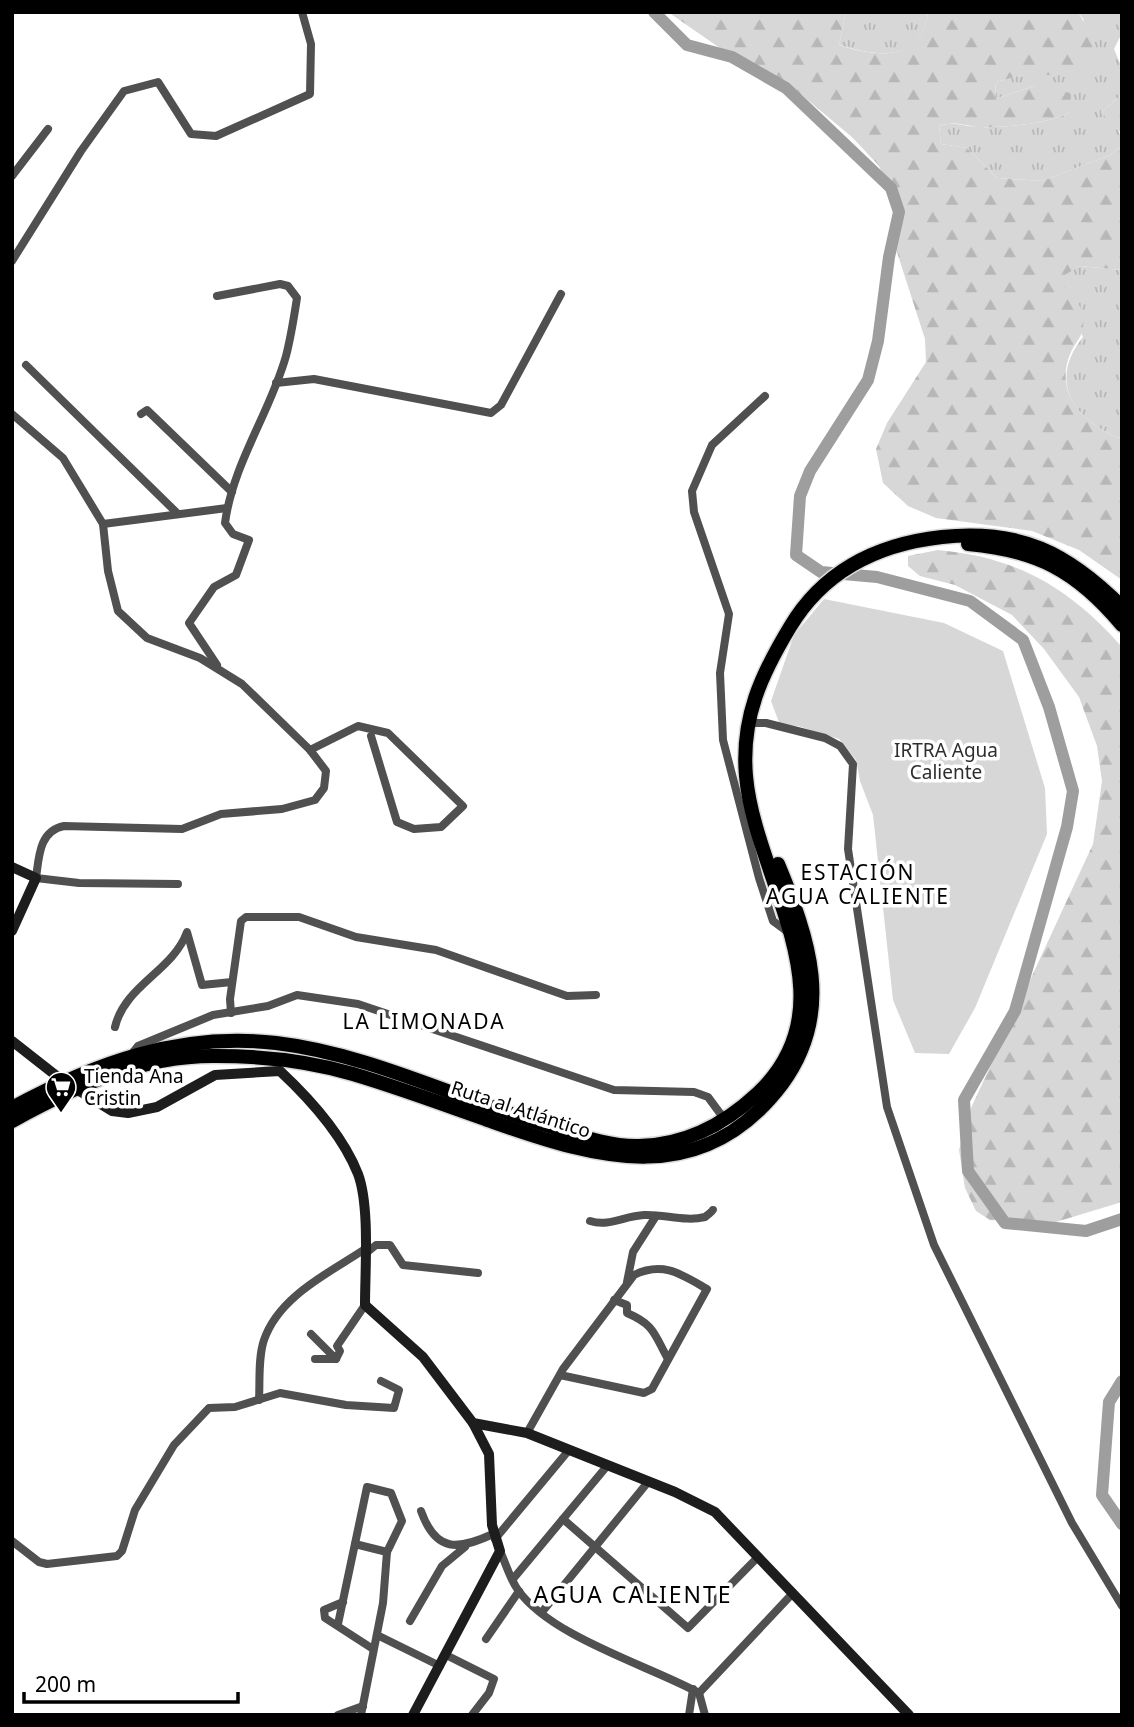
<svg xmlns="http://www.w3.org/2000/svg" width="1134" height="1727" font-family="'Noto Sans',sans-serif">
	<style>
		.grass { fill: url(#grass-tufts) }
		.forest { fill: url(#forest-firs) }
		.park { fill: #d7d7d7 }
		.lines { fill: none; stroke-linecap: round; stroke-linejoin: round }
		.river { stroke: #9e9e9e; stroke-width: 12 }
		.highway-casing { stroke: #dbdbdb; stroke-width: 17 }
		.street { stroke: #505050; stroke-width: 8 }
		.secondary { stroke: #1d1d1d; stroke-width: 10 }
		.highway { stroke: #000; stroke-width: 14 }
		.labels { text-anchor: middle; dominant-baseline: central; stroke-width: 7; stroke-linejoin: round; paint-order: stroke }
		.park-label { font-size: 19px; fill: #2e2e2e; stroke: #fff }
		.poi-label { font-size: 19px; fill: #000; stroke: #fff; text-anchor: start }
		.street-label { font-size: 19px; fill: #000; stroke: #fff }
		.neighbourhood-label { font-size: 21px; letter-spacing: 2px; fill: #000; stroke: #fff }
		.quarter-label { font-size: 23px; letter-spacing: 2px; fill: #000; stroke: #fff }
	</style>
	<defs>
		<pattern id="grass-tufts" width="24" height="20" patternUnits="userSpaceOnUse" patternTransform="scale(1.75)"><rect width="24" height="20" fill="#d7d7d7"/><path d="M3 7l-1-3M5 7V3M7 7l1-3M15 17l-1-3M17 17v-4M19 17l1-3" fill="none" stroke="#b7b7b7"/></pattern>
		<pattern id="forest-firs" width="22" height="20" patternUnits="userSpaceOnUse" patternTransform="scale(1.75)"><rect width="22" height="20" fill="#d7d7d7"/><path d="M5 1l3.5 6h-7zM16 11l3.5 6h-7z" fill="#b7b7b7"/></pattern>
	</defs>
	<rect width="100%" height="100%" fill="#fff"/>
	<!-- grass -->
	<g class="grass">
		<path d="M846,12h82c-7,52 -51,44 -89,33z"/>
		<path d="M1078,12h44v21l-8,16 8,19v27l-21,17c12,11 21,17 21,34l-14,10 -66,25 -45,-3 -30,-30 -26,-4 -2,-18c14,-5 23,0 38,1 23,1 74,-3 93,-15l-36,-26 -39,13 1,-17 25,-7h38l25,-55z"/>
		<path d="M1080,266l42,4v169c-48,-18 -75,-57 -39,-102l-28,-58z"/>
	</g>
	<!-- forest -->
	<g class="forest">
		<path d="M668,12h178l-7,33c38,12 82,18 89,-33h150l16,27 -5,26 -30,10h-37l-26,7 -1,17 39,-13 37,7 -1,19c-19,12 -70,16 -93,15 -15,-2 -24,-6 -38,-1l2,18 26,4 30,30 45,3 66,-25 14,-10v124l-42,-4 -24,14c12,11 25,20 27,38 2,18 -6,21 -12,34 -19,42 15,74 51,87v141l-43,-30 -47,-19 -96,-13 -28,-12 -25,-23 -7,-34 11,-26 39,-61 -1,-23 -30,-93 1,-24 -4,-32 -13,-24 -26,-28 -69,-58 -57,-27z"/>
		<path d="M1122,95v39l-21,-22z"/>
		<path d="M938,550c79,7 132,38 184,97v555l-66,20 -66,-2 -14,-9 -11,-23 -6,-38 12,-42 122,-264 9,-63 -5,-35 -18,-49 -35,-48 -32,-34 -57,-30 -35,-9 -12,-10v-10z"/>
	</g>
	<!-- park -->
	<path class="park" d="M824,599l120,24 59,28 42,137 2,46 -72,174 -26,46 -34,-1 -22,-53 -20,-185 -13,-34 -4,-21 -17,-21 -41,-13 -18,-1 -9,-24 23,-66z"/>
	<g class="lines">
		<!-- river -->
		<g class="river">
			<path d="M654,12l33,33 45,12 54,31 105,100 8,24 -10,45 -11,84 -10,39 -58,91 -10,25 -4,59 25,17 56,5 93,24 53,39 26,67 24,84 -6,36 -52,184 -51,89 4,71 37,52 81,8 36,-12"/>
			<path d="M1122,1381l-13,21 -7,93 20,29"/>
		</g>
		<!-- highway casing -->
		<g class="highway-casing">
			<g id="highway">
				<path d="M968,544c69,6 109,27 154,81"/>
				<path d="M12,1108c83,-45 168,-76 264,-65 94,11 183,57 273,83 29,9 59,21 90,20 46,-1 86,-22 119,-53 98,-92 -3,-212 -12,-317 -5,-58 15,-101 44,-149 34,-57 88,-83 152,-90 78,-8 125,15 180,70"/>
				<path d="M12,1121c64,-35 130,-66 204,-65 45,0 93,5 137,18 47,14 93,31 140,48 105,37 209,68 289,-38 53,-72 27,-145 -4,-220"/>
			</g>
		</g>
		<!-- street -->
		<g class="street">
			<path d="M12,176l36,-47"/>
			<path d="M12,261l69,-110 43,-60 34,-9 33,52 25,2 94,-42 1,-50 -9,-32"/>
			<path d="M26,365l152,149"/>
			<path d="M276,383l38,-4 177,34 10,-8 60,-111"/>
			<path d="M765,396l-53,49 -20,46 2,21 35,102 -9,59 3,67 36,138 14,43 15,11"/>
			<path d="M12,414l51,44 40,66 5,47 10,40 29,27 53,20 42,26 68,66 16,21 -2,17 -9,12 -33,9 -61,5 -39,15 -118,-3c-25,5 -25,31 -28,52l43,5 99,1"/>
			<path d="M141,414l6,-4 85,82"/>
			<path d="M103,524l124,-16"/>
			<path d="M217,665l-28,-42 25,-36 22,-12 13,-35 -16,-6 -8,-11c8,-60 45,-110 61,-167 5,-19 8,-39 11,-58l-9,-12 -8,-2 -63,12"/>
			<path d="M749,723h17l59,15 15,8 13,18 -5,85 39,258 47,138 138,278 50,83"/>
			<path d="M310,750l48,-24 30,7 75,73 -22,21 -27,2 -17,-7 -26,-86"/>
			<path d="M231,1013l-1,-14 11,-78 5,-4h53l57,20 80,13 131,46 29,-1"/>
			<path d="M115,1027c10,-42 58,-56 72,-95l15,53 30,-3"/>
			<path d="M131,1055l7,-9 75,-31 55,-9 29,-11 61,9 256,86 80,2 14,5 17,23"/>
			<path d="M590,1221c19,6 34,-5 54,-6 20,-1 41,7 61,2 0,0 8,-6 8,-7"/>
			<path d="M365,1254l11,-9h14l13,20 75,8"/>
			<path d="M627,1282l6,-30 23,-36"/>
			<path d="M614,1300l13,5v8c28,12 27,21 41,46"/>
			<path d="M311,1334l25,25"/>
			<path d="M315,1359h21l4,-8 -3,-5 28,-41"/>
			<path d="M259,1400c1,-18 -1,-43 5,-60 15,-44 65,-67 101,-91"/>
			<path d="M527,1433c12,-21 24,-43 36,-64l71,-94c29,-14 47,-1 73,14l-55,100 -8,4 -84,-18"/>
			<path d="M421,1511c15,42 37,39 72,23"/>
			<path d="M563,1519l125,109 70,-71"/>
			<path d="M495,1539l74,-89"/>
			<path d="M12,1541l27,21 8,2 70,-8 5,-5 13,-41 39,-65 35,-37 26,-1 45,-14 66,12 48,3 5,-18 -18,-9"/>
			<path d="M355,1544l32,8"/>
			<path d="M500,1551c6,13 10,28 18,39 33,47 132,76 181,103l6,22"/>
			<path d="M513,1579l94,-113"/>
			<path d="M343,1602l-19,8 1,8 48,31"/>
			<path d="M542,1612l106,-130"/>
			<path d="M410,1621l32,-55 23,-19"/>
			<path d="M338,1624l29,-137 24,6 11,28 -15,31 -4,51 -22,112"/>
			<path d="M377,1635l63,31"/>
			<path d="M486,1639l33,-48"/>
			<path d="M446,1655l48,24 -5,14 -17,22"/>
			<path d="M699,1693l94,-100"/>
			<path d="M338,1715l25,-9"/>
			<path d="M689,1715l4,-26"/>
		</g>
		<!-- secondary -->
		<g class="secondary">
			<path d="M12,867l24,11 -24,53"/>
			<path d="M12,1041l51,40 49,30 16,2 29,-6 58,-32 65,-4c30,28 63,65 78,103 12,32 7,96 7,131l58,52 50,66 54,10 148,59 40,20 194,203"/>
			<path d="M413,1715l87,-164 -8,-26 -3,-71 -16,-31"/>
		</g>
		<!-- highway -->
		<use href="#highway" class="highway"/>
	</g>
	<!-- icons -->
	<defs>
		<g id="supermarket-pin" transform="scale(1.575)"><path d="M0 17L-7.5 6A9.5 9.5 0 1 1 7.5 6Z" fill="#000" stroke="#fff"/><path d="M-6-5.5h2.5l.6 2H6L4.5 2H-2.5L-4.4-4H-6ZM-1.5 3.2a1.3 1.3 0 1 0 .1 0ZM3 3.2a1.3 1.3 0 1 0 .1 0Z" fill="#fff"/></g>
	</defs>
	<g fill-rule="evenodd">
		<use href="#supermarket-pin" x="61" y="1087"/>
	</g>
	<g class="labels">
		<!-- park labels -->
		<g class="park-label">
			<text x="946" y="750">IRTRA Agua<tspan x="946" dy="22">Caliente</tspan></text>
		</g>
		<!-- poi labels -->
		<g class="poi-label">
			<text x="84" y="1076">Tienda Ana<tspan x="84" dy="22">Cristin</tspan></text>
		</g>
		<!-- street labels -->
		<g class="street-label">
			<text transform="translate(521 1109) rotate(18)">Ruta al Atlántico</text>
		</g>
		<!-- neighbourhood labels -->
		<g class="neighbourhood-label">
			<text x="858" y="872">ESTACIÓN<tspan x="858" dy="24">AGUA CALIENTE</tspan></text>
			<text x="424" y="1021">LA LIMONADA</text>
		</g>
		<!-- quarter labels -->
		<g class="quarter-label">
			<text x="633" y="1594">AGUA CALIENTE</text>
		</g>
	</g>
	<!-- border -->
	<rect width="1134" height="1727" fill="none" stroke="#000000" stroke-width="28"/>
	<!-- scale -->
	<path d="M24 1692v10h214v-10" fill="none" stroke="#000000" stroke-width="3.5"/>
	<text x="35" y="1692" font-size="21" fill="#000000" stroke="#ffffff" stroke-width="5" paint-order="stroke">200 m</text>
</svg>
